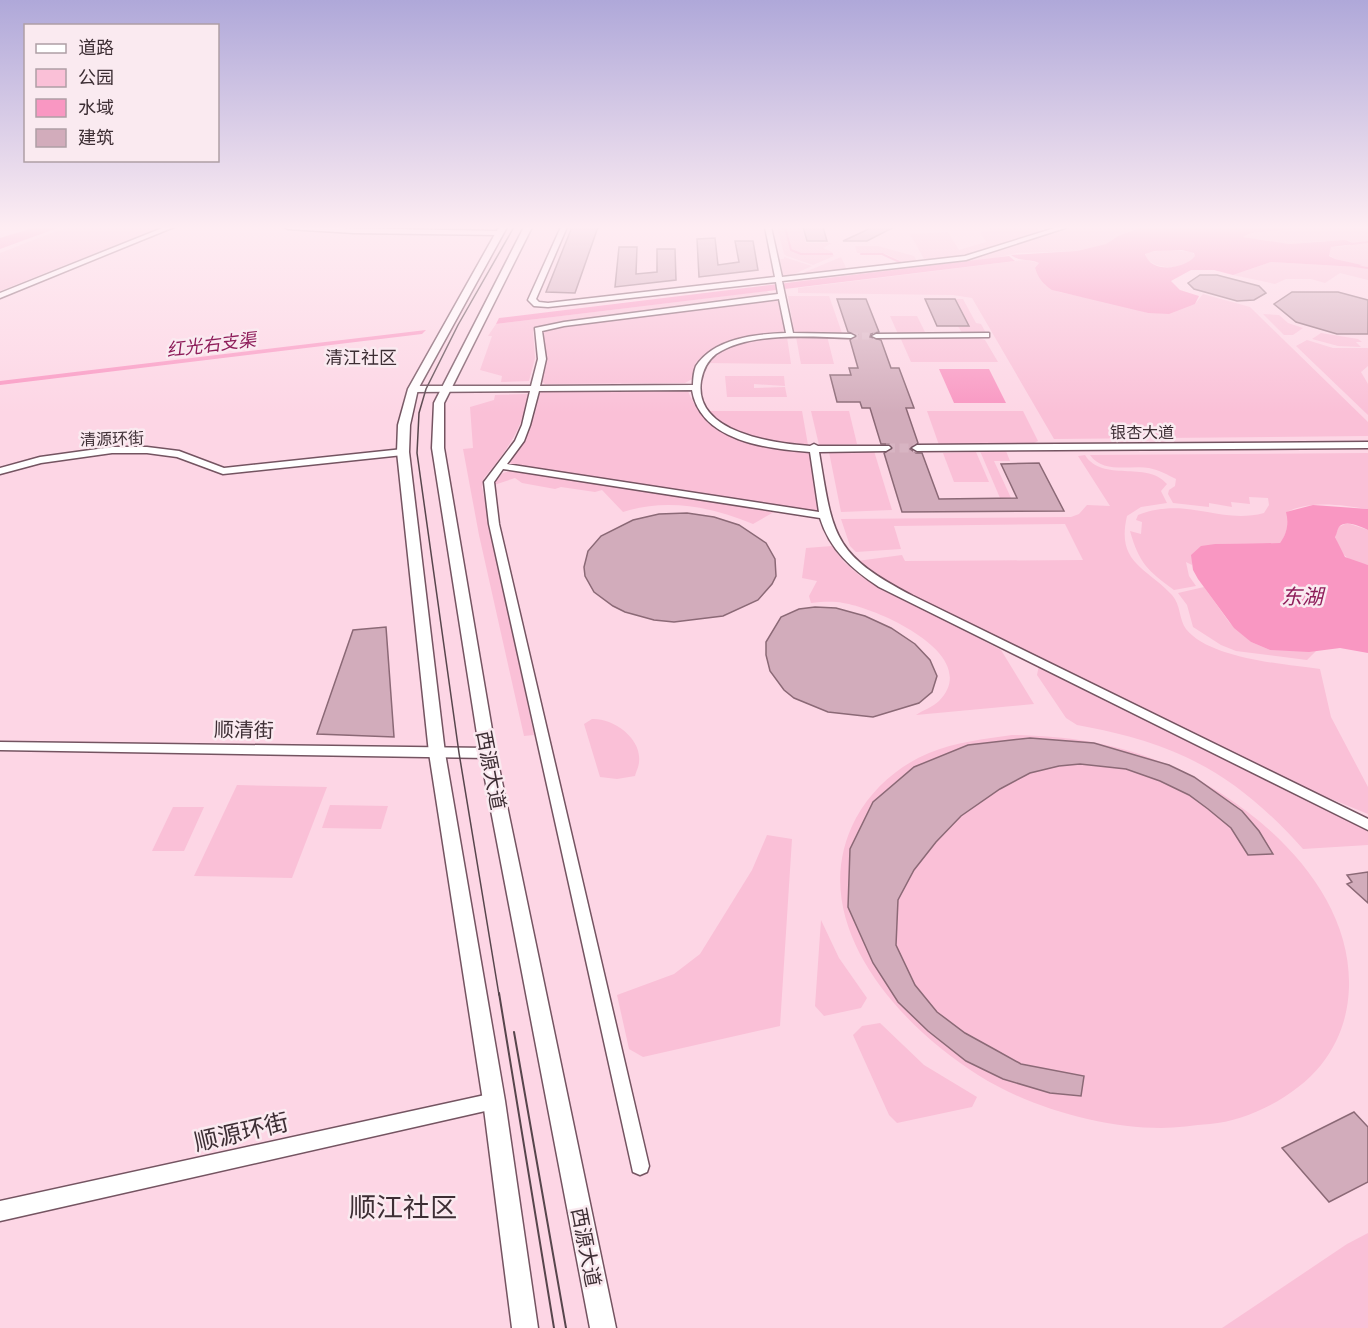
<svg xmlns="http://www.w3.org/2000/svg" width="1368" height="1328" font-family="Barlow,'Noto Sans SC',sans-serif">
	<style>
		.green { fill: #fac0d7 }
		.water { fill: #f997c2; fill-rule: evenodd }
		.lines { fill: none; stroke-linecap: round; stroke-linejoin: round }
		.stream { stroke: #f997c2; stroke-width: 2 }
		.building { fill: #d2acbb; stroke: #8b6976; stroke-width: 1.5 }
		.minor-tunnel-far1 { stroke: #d7b4c2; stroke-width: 7; stroke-dasharray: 7 4; stroke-linecap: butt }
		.minor-tunnel { stroke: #d7b4c2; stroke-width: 9; stroke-dasharray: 9 4.5; stroke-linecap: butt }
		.minor-casing { stroke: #745461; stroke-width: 3 }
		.major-casing { stroke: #745461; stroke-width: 3 }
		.minor { fill: #fff; fill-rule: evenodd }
		.major { fill: #fff; fill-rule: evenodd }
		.tram-far1 { stroke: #57454c; stroke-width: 1.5 }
		.tram { stroke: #57454c; stroke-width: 2 }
		.labels { text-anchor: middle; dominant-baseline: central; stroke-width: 5; stroke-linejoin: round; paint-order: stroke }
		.far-street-label { font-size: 16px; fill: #3d2e34; stroke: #faeaf0 }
		.far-water-label { font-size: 18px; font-style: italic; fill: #8e1d5a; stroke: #faeaf0 }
		.far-quarter-label { font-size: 18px; fill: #3d2e34; stroke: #faeaf0 }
		.street-label { font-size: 20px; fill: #3d2e34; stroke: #faeaf0 }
		.water-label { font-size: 21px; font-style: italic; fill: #8e1d5a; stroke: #faeaf0 }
		.near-street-label { font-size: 24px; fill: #3d2e34; stroke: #faeaf0 }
		.near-quarter-label { font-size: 27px; fill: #3d2e34; stroke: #faeaf0 }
	</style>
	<rect width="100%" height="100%" fill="#fdd6e5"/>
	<!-- green -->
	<g class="green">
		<path d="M67,227h94l-161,64v-38z"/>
		<path d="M777,227h24l5,16h26l-9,5 9,4 2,4 -21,9 -26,-9 -3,-2z"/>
		<path d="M1037,227l4,6 -80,24 -33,4 -4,-2 -14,-25 38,-2 11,18 27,-8 -6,-10 11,-1 -2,-3z"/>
		<path d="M1071,227h72l-25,9 -12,8 -29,7 -60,2 -26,6 -200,24 -1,-3 187,-23z"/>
		<path d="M1317,227h51v53l-28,-7 -15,10 -14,-4h-25l-11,5 -42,-9 38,-13 86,5 4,-2 -26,-6 -6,-4 2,-8 18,-1 -25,-5 -35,3 -46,-7 8,-4z"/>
		<path d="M855,246h23l36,10 3,5 -12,2 -19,-9 -29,-1z"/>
		<path d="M1170,250l21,2 5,4c-12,14 -38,15 -50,2v-6z"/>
		<path d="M784,257l28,9 -22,10 -7,-1 -3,-16h4z"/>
		<path d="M841,257l6,13 -54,7z"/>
		<path d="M1025,260l14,3 -4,6 10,16 14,7 63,13 26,8 47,-9 8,-10 47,13 118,115v14l-314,3 -82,-141 -19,-3 -155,-2v-5z"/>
		<path d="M767,291l5,5 -227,29 -12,6 2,27 -6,23 -28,1 1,-6 -22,-6 12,-34h-4l8,-12z"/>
		<path d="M788,296h41l13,37h-38l-10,-2z"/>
		<path d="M774,299l4,1 7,31c-37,11 -56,2 -89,31l-4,17 -7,4 -140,1 -3,-3 4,-26 -5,-23 3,-2z"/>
		<path d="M955,299h8l13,24 5,1 5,9h-24l-4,-7 11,-1z"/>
		<path d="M1263,314l16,1 9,8 15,5 -10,7h-9z"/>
		<path d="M890,316h27l9,18h-28z"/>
		<path d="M1321,333l37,6 4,3h-6l5,5 -23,-1 -26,-7z"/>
		<path d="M827,336l7,28h-33l-5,-27z"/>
		<path d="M972,336l13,4 13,22h-87l-11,-25z"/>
		<path d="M787,337l4,27 -85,-1c22,-20 51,-26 81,-26z"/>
		<path d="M1307,340l26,8h35v18l-7,6 7,12v31l-72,-69z"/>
		<path d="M725,376h59l1,10 -31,-2v4l31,-1 2,10h-60z"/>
		<path d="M682,390l6,1c19,50 76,51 121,60l10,59 -5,2 -300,-46 -4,-3c14,-25 25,-39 29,-69l4,-3z"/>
		<path d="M528,394c-4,34 -23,59 -44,84l-2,9 52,248 -10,1 -45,-201 -16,-86 10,-1 -3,-41 24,-7 1,-5z"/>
		<path d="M707,411h95l6,34c-38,-4 -71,-8 -101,-34z"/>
		<path d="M811,411h38l8,33 -38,1z"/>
		<path d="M927,411h96l15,30 -4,2 -95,2z"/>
		<path d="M834,450l40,1 18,59 -51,2 -12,-60z"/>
		<path d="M980,451h26l4,10h-16l17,37h-11z"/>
		<path d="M976,452l13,30h-35l-11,-29z"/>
		<path d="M1368,453v56c-26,-4 -58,-9 -81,3 2,10 0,23 -7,31l-65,1 -23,16v5l-6,-3 3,14 7,10 -22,4c-26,-19 -35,-27 -44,-59l11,3 1,-12 -6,-2 2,-5c50,-19 81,10 126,-2l5,-8 -1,-7 -19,-1 1,7 -19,-2 1,5 -23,-4v4l-36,-4 -5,-9 1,-4 6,-4 1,-7c-8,-4 -17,-9 -27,-11 -18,-3 -46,6 -59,-13z"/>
		<path d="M1085,455c17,28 62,5 82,29l-6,7 6,12 -26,4 -14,9c-11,47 19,51 45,79 9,10 7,25 14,34 24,30 98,35 134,40l11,48 37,70v27l-59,-24 -415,-204 -37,-25 45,-6 3,6 178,-1 -18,-36 -171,2 7,23 -45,3 -6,-6 -9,-27 230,-2 8,-3 8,-9 23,1 -32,-50z"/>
		<path d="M517,471l257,41 -21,12c-41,-17 -86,-26 -130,-12l-21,-22 -7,2 -34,-5 -6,2 -33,-6 -7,-5 -21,7c5,-12 10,-14 23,-14z"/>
		<path d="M1345,524h5l18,6v35c-22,-5 -26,-8 -33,-29l4,-9z"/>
		<path d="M832,546l12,16 15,13 142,75 33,54 -118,11c7,-5 17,-8 23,-14 45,-46 -62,-93 -96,-98 -10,-2 -22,-1 -32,0l-2,-7 8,-15 -15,-3 4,-30z"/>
		<path d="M1204,587l25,35 22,20 19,8 46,1 -9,9 -71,-9 -15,-6 -28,-18 -6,-22 -9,-12z"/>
		<path d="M1039,665l329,160v20l-65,4c-68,-76 -126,-106 -226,-124l-11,-7 -29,-43z"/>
		<path d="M592,719c21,-1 50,19 47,43 0,4 -3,10 -4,14l-18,3 -17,-2 -16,-53z"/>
		<path d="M1012,735c51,1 99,7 146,26 89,35 194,122 191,226 -1,30 -10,55 -28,78 -25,31 -71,55 -111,59 -16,1 -33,4 -49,4 -59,0 -133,-21 -183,-53 -81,-51 -176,-156 -122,-257 16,-29 42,-52 73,-65 27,-11 55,-14 83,-18z"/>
		<path d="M237,785l90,2 -35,91 -98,-2z"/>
		<path d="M330,805l58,1 -7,23 -59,-1z"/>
		<path d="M173,807h31l-20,44h-32z"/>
		<path d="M767,835l25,4 -12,187 -137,31 -14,-8 -12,-54 57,-21 26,-20 52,-84z"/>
		<path d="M821,920l18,38 28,40 -6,10 -37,8 -9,-10z"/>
		<path d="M880,1023l44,42 53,32 -5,10 -75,16 -8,-8 -36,-80 9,-9z"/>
		<path d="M1368,1233v95h-146l125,-84z"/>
	</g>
	<!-- water -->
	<g class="water">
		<path d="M36,227h24l-60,22v-11z"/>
		<path d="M1143,227h174l-66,6 -8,4 46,7 56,-4 10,4 -24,3 -2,9 6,3 27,6 -5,2 -86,-5 -38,13 -19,-5h-23l-20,11 9,9 19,6 -4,8 -26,10 -21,-1 -96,-23c-8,-5 -14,-12 -17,-22l4,-5c-10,-5 -19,-1 -28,-8l66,-4 29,-7 12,-8zM1182,250l12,3 1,3c-10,13 -44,18 -50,-2l9,-3z"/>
		<path d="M1009,256l6,5 -519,63 3,-6z"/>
		<path d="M426,330l-4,4 -422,51v-4z"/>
		<path d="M939,369h50l17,34h-52z"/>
		<path d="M1313,505l55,4v21c-7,-3 -22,-11 -29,-3 -2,3 -2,7 -4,10l10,20 23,8v88l-28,-5 -31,4 -39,-2 -19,-8 -17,-14 -36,-49 -5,-9 -2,-15 10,-9 14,-2 65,-1c7,-9 9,-20 6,-31z"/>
	</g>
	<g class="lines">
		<!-- stream -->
		<g class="stream">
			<path d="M785,227l6,23 10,4h31"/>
			<path d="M1351,244l17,-2"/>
			<path d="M861,254h21l22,10"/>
			<path d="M1354,266l14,2"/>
		</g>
	</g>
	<!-- building -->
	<g class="building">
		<path d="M572,227h26l-23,66 -29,-1z"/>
		<path d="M803,227h20l4,14h-20z"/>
		<path d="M873,227h21l-27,14h-24z"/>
		<path d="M715,238l3,27 21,-3 -4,-21h18l5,29 -59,7 -2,-38z"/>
		<path d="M619,247h18l-1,27 21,-2v-23h18l1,31 -61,7z"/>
		<path d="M1200,275h17l42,11 7,7 -12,7 -17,1 -43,-12 -6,-6z"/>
		<path d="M1292,292h46l30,8v34h-31l-41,-12 -22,-18z"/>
		<path d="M837,299h29l13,33 -8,2 -1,3 11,3 10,28h8l15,40h-8l12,35 -8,6 6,4h6l17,46 78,-1 -16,-34 38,-1 25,48 -162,1 -18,-59 9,-5 -4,-4h-8l-11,-36h-8l-2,-6h-23l-7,-27h21l-2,-7h9l-8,-28 7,-5 -9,-3z"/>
		<path d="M925,299h30l14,27h-32z"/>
		<path d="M687,513l27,4 25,8 27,18 9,16 1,17 -4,8 -14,16 -35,16 -49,6 -20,-2 -29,-8 -12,-6 -19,-14 -9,-16 -1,-9 4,-16 13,-15 32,-16 26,-6z"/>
		<path d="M815,607l21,1 29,8 26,12 24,16 15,16 7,16 -5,16 -13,11 -46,14 -45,-5 -34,-14 -10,-8 -14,-19 -4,-16v-13l15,-25 18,-8z"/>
		<path d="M386,627l8,110 -77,-3 36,-104z"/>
		<path d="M1030,738l64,5 75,22 25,12 48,34 17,20 14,23 -25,1 -17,-27 -23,-19 -19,-14 -29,-14 -34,-12 -46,-5 -21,2 -29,7 -30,16 -39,27 -25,26 -22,28 -16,30 -2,45 19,40 22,27 28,21 29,16 27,15 63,12 -3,20 -31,-3 -47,-14 -37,-18 -38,-30 -30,-29 -25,-39 -25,-56 2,-58 23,-47 41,-35 54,-22z"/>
		<path d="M1368,872v31l-21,-19 5,-2 -5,-7z"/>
		<path d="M1354,1112l14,15v55l-39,20 -47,-54z"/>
	</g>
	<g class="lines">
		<!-- minor-tunnel-far1 -->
		<path class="minor-tunnel-far1" d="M851,336h25"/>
		<!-- minor-tunnel -->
		<path class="minor-tunnel" d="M886,448h31"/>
		<!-- minor casing -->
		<g class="minor-casing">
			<g id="minor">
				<path d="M165,227h9l-174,71v-5z"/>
				<path d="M285,227l214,4 3,2 -3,2 -145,-2 -66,-4z"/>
				<path d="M561,227h6l-31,72 3,3 9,1 227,-26 -10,-50h6l11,50 183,-21 93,-29h10l-102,33 -184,21 11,52 58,1 4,2 -4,2c-40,-1 -100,-7 -135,16 -9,7 -13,16 -15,27 -8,52 72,62 109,65l4,-2 4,2h71l2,2 -5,3 -67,1c14,84 13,102 94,144l455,223v11l-489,-243c-27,-18 -49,-37 -59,-69l-317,-49 -9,13 5,42 150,642 -2,6 -7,3 -7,-3 -144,-648 -5,-42 31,-41 7,-16 8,-34 -117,1 -4,-3 4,-3h118l7,-27 -3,-31 29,-6 214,-28 -2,-12 -228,25 -14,-1 -6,-6zM779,299l7,34c-30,1 -72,5 -90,33 -2,5 -3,13 -3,19l-153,1 6,-27 -4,-28 22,-5zM692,390c8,51 76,59 118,62l9,60 -312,-48 17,-23 6,-16 9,-34z"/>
				<path d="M986,333h3v4l-113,1 -4,-2 4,-2z"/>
				<path d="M1368,442v6l-451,3 -5,-3 5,-3z"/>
				<path d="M112,447h35l32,4 45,17 179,-19 5,3 -5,3 -180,19 -46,-17 -30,-4h-35l-71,10 -41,11v-6l40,-11z"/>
				<path d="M0,742l488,6 5,2 2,3 -2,3 -5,2 -488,-8z"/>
				<path d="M494,1093l6,2 3,6 -3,6 -6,2 -494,112v-20z"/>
			</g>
		</g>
		<!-- major casing -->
		<g class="major-casing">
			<g id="major">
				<path d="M499,227h8l-89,162 -8,36 -1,27 36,301 60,348 33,227h-26l-29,-227 -54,-348 -32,-301 1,-27 10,-36z"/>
				<path d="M524,227h8l-88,176v45l52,305 120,575h-26l-110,-575 -48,-305 2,-45z"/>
			</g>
		</g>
		<!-- minor -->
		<use href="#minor" class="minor"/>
		<!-- major -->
		<use href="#major" class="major"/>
		<!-- tram-far1 -->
		<path class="tram-far1" d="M499,995l-40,-242 -42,-300 2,-40 7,-24 32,-64 56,-98"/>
		<!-- tram -->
		<g class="tram">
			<path d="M499,993l55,335"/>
			<path d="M514,1032l52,296"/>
		</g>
	</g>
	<!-- sky -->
	<linearGradient id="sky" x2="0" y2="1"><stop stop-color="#afa8d9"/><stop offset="0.55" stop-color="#feedf3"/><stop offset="1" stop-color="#feedf3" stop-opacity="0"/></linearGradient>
	<rect width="1368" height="413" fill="url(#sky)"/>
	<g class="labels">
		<!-- far-street labels -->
		<g class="far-street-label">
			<text x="1142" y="431">银杏大道</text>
			<text transform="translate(112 438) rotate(-2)">清源环街</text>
		</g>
		<!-- far-water labels -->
		<g class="far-water-label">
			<text transform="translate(211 344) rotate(-7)">红光右支渠</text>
		</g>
		<!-- far-quarter labels -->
		<g class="far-quarter-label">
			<text x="361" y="357">清江社区</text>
		</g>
		<!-- street labels -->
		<g class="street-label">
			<text transform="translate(244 729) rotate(1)">顺清街</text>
			<text transform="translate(492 770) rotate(79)">西源大道</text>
			<text transform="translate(587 1247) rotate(79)">西源大道</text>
		</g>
		<!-- water labels -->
		<g class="water-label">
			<text x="1302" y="595">东湖</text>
		</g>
		<!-- near-street labels -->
		<g class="near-street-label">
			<text transform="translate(241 1131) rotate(-13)">顺源环街</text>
		</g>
		<!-- near-quarter labels -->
		<g class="near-quarter-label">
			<text x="403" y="1206">顺江社区</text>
		</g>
	</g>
	<!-- legend -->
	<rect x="24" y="24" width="195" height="138" fill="#faeaf0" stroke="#ae9fa5" stroke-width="1.5"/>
	<rect x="36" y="44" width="30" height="9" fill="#ffffff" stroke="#ae9fa5" stroke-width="1.5"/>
	<text x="78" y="54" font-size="18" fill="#3d2e34">道路</text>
	<rect x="36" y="69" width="30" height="18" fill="#fac0d7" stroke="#ae9fa5" stroke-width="1.5"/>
	<text x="78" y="84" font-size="18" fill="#3d2e34">公园</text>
	<rect x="36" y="99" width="30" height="18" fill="#f997c2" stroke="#ae9fa5" stroke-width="1.5"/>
	<text x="78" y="114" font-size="18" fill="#3d2e34">水域</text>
	<rect x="36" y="129" width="30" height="18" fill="#d2acbb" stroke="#ae9fa5" stroke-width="1.5"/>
	<text x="78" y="144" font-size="18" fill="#3d2e34">建筑</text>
</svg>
